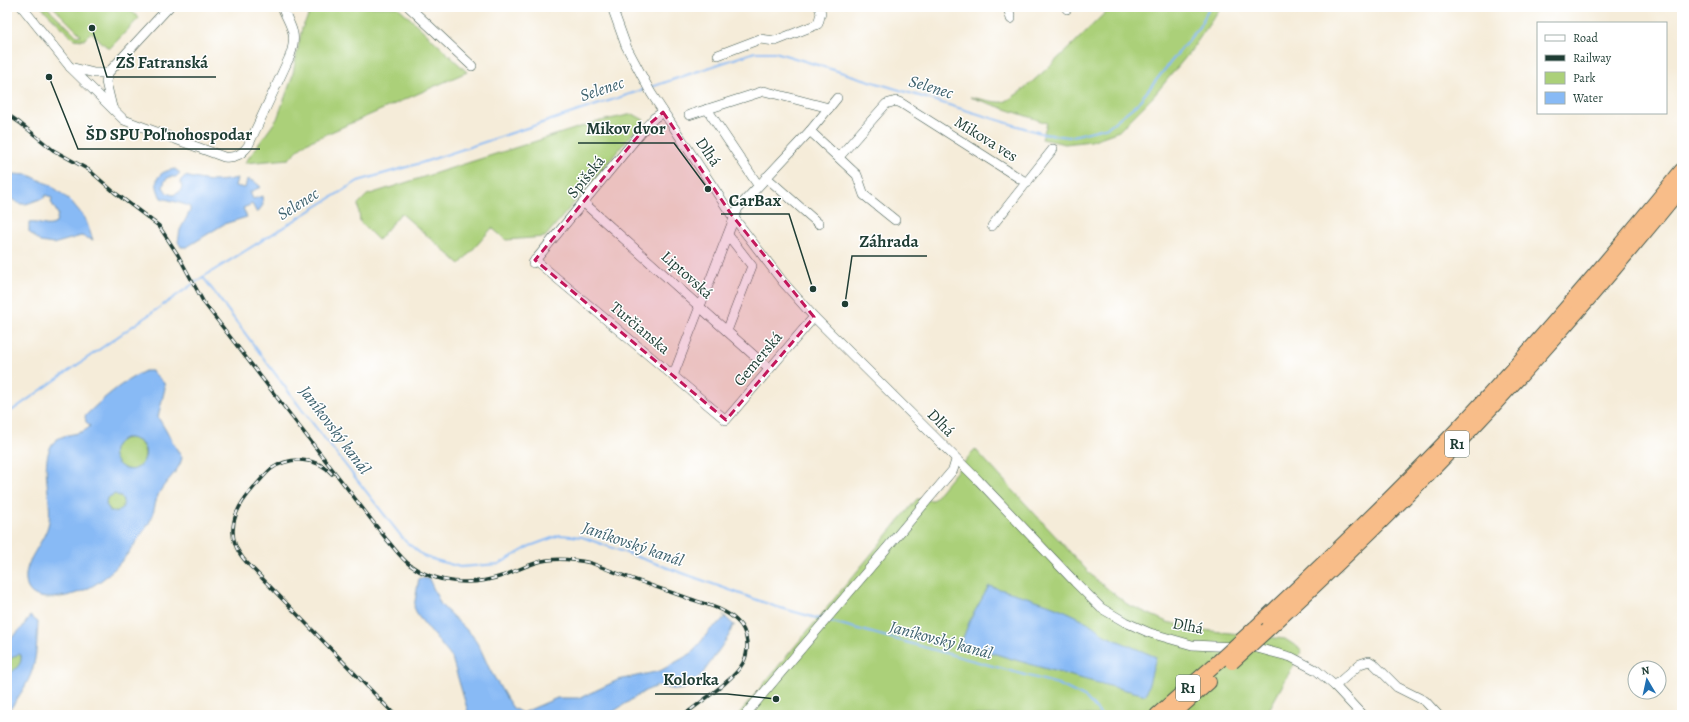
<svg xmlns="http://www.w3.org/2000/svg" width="1689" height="722" font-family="Alegreya,serif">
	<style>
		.green { fill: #abd079; stroke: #658656 }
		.water { fill: #88baf5; stroke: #547c94; fill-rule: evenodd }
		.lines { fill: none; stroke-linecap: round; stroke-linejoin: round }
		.stream { stroke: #88baf5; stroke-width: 2 }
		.minor-casing { stroke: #3f574d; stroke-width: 10 }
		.highway-casing { stroke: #3f574d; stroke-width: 16 }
		.minor { stroke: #fff; stroke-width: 9 }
		.highway { stroke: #f8bd89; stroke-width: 14 }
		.rail-casing { stroke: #1f3d34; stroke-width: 3.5 }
		.rail { stroke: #fff; stroke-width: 2; stroke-dasharray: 6; stroke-linecap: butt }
		.highway-bridge-casing { stroke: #3f574d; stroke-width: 16; stroke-linecap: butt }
		.highway-bridge { stroke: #f8bd89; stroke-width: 14 }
		.marked { fill: #c2185b; fill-opacity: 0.2; stroke: #c2185b; stroke-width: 3; stroke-dasharray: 8 5; stroke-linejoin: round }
		.labels { text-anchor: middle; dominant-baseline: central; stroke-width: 3; stroke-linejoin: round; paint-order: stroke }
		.shield { fill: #fff; stroke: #627771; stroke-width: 1 }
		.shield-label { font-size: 15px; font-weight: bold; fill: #1f3d34 }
		.street-label { font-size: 16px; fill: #1f3d34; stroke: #fff }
		.water-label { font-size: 17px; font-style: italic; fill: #3e626e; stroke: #fff }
		.leader { fill: none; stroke: #1f3d34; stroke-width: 1.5 }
		.callout-dot { fill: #1f3d34; stroke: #fff; stroke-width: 1.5 }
		.callout-label { font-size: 17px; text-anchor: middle; font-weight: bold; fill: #1f3d34; stroke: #fff; stroke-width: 3; stroke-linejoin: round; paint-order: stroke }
	</style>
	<rect width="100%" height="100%" fill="#fff"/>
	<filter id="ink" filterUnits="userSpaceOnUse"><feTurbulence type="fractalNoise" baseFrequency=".025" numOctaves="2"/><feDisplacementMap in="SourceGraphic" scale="8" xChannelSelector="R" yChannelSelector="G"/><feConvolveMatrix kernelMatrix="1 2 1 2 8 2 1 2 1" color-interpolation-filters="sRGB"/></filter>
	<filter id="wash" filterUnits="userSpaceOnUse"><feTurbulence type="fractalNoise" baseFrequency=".012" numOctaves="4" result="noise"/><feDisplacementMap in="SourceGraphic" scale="16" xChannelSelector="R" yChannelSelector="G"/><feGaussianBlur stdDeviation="0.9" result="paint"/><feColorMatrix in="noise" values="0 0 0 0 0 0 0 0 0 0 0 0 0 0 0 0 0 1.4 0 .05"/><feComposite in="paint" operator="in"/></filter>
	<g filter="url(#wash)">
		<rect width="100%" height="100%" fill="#f5ecd9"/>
		<!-- green -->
		<g class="green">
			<path d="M41,7h6l30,29 4,-1 -28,-28h74l12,11 -30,31 -18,-17 -7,8 -10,-1z"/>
			<path d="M313,7h85l69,65 -163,72 -15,15 -44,4 32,-44 15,-41 10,-50z"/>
			<path d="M1111,7h110l-31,45 -38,46 -33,33 -28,10 -26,3 -23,-5 5,-16 -77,-26c8,1 25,6 33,5 17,-3 91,-79 108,-95z"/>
			<path d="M633,114l11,6 -99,117 -39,3 -14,-12 -32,36 -59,-51 -23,27 -18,-18 -2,-18 9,-9 229,-73z"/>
			<circle cx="129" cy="454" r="16"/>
			<path d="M975,449l119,129 33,26 40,18 36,8 82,9 17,11 -36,65h-528l179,-216 16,1z"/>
			<circle cx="115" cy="503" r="9"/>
			<path d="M18,654l3,1c2,10 -7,15 -14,21v-15z"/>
		</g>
		<!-- water -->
		<g class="water">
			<path d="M175,169l5,4 -4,4h-6l-5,3 -2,7 4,6 6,2 7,-3 2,-5 -2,-6 5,-5c20,5 31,7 52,2l-2,8 10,2 2,-9 8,3 6,5 -11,5 3,7 9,-3 1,9 -6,8 -5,-9 -9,4 4,9 -23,7 -37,23h-6l-3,-5 2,-12 10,-19v-4c-4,-3 -22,-7 -29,-9 -8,-16 -6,-26 14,-29z"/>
			<path d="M13,174l16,1 23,11 19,15 14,17 8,22 -12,-4 -28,8 -13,-2 -11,-10v-9c10,-2 18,6 27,0l2,-9 -7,-12 1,-4 -6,-3 -2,3c-19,5 -20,12 -37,-3v-18z"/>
			<path d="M145,371h7l12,12 1,5 -7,29 24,41c-3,14 -16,22 -23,35 -4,7 -4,17 -8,26 -3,7 -8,13 -13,20 -21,32 -45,56 -86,59 -10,0 -21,-1 -25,-12 -7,-24 19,-43 22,-65 3,-23 -9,-54 2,-75 9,-16 30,-8 39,-20l-4,-4 -1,-6c20,-19 35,-33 60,-45zM125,438c12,-1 25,8 19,22 -12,26 -49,-7 -19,-22zM115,494l7,4c4,9 -2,16 -12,13l-4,-7 1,-6z"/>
			<path d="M419,578l10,1 12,26 31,30 8,13 10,22 17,29 6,9 9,5 35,-15h23l38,-18 42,-9 32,-18 18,-23 15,-12 -2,-3 12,11 -2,-1 -5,12 -25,36 -9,9 -10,7 -8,1 -19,-4 -12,5 -37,24h-139l-17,-57 -34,-42 -4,-9z"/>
			<path d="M989,586c34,10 90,24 115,49l52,22 -10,38c-62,-15 -124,-32 -185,-52l9,-23z"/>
			<path d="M30,616l8,6c-1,15 -1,31 -5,46 -5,17 -17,32 -26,46v-38c7,-6 16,-11 14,-21l-3,-1 -11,7v-19l15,-14z"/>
		</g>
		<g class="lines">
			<!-- stream -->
			<g class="stream">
				<path d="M651,87l104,-35h20l269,82 25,3 39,-10 29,-23 62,-77 11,-20"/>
				<path d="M203,277l100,134 102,130 20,16 35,10 39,-3 31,-18 30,-11 22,2 192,69 49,14"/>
				<path d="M7,414l196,-137 155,-96 63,-18 224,-74"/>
				<path d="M829,621l229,63 28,14 15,17"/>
			</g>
		</g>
	</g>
	<g filter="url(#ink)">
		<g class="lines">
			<!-- minor casing -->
			<g class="minor-casing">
				<g id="minor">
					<path d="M22,7l48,60 24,6h14"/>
					<path d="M409,7l63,59"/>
					<path d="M612,7l14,39 25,47 80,121 52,68 31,35 165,164 96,101 26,26 24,14 25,11 42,12 65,3 34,9 25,13 19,16 27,29"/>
					<path d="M1008,7l3,12"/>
					<path d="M1066,7l1,2"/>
					<path d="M718,55l42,-16 15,2 43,-17 3,-11 -2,-6"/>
					<path d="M70,67l54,53 100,37c11,1 17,-2 24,-11l42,-90c8,-23 1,-28 -8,-49"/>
					<path d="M112,107l-6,-25 2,-9 61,-66"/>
					<path d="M707,109l51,76"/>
					<path d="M689,115l75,-24 65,17"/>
					<path d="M810,131l47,44 7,20 31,25"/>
					<path d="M839,157l47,-53 10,-3 5,2 126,80"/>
					<path d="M766,177l53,47"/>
					<path d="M584,203l185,166"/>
					<path d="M992,226l61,-77"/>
					<path d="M535,260l191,160 88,-103"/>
					<path d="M533,263l111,-134 10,-11 9,-6"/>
					<path d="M727,331l25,-65 -24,-31"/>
					<path d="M673,376l65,-168 72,-77 27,-33"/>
					<path d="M1335,686l25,-22 9,-3 5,3 23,23 28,14 13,14"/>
					<path d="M745,715l208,-245 3,-10"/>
				</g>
			</g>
			<!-- highway casing -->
			<g class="highway-casing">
				<g id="highway">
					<path d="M1255,628c65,-61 130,-123 191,-187 83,-87 160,-178 236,-271"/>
					<path d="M1268,629c93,-85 182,-174 266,-268 51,-57 100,-115 148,-174"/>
					<path d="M1157,715l62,-54"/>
					<path d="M1172,715l37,-33"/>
				</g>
			</g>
			<!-- minor -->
			<use href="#minor" class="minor"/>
			<!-- highway -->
			<use href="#highway" class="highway"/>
			<!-- rail casing -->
			<g class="rail-casing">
				<g id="rail">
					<path d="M7,114l13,9 33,27 36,20 25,22 45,34 19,29 26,48 183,237c8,9 14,18 23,25 25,19 63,21 92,11 15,-5 30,-14 46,-16 15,-2 29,0 43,3 30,12 61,23 91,33 18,7 41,11 55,25 11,10 13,29 6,42 -9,17 -43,39 -59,52"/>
					<path d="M332,474c-15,-17 -42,-18 -61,-5 -6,5 -11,12 -17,18 -14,16 -26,34 -19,57 4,12 14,21 22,29l138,142"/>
				</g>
			</g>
			<!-- rail -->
			<use href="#rail" class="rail"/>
			<!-- highway-bridge casing -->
			<g class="highway-bridge-casing">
				<g id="highway-bridge">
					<path d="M1219,661l36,-33"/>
					<path d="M1232,662l36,-33"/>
				</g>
			</g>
			<!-- highway-bridge -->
			<use href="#highway-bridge" class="highway-bridge"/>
		</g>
	</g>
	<!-- marked area -->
	<path class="marked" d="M663,112l68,102 83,103 -88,103 -191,-160 109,-131z"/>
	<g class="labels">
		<!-- shield labels -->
		<g class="shield">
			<rect x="1445" y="431" width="24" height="26" rx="3"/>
			<rect x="1176" y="675" width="24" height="26" rx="3"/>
		</g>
		<g class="shield-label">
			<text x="1457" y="444">R1</text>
			<text x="1188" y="688">R1</text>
		</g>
		<!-- street labels -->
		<g class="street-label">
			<text transform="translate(986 139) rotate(32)">Mikova ves</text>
			<text transform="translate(708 152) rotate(56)">Dlhá</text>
			<text transform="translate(586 177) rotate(-51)">Spišská</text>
			<text transform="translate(687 275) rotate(42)">Liptovská</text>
			<text transform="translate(640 328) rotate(40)">Turčianska</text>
			<text transform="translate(758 359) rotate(-50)">Gemerská</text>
			<text transform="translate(941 423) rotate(46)">Dlhá</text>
			<text transform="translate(1188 626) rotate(11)">Dlhá</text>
		</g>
		<!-- water labels -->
		<g class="water-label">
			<text transform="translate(931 87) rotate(17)">Selenec</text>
			<text transform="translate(602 89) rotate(-18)">Selenec</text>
			<text transform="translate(298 204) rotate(-32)">Selenec</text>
			<text transform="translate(335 430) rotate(53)">Janíkovský kanál</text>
			<text transform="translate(633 544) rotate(19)">Janíkovský kanál</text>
			<text transform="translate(941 640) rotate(15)">Janíkovský kanál</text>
		</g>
	</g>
	<!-- callouts -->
	<path class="leader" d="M92 28L107 77H216M708 189L674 143H578M49 77L78 149H260M813 289L789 214H721M845 304L852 256H927M776 699L727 694H655"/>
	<g class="callout-dot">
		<circle cx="92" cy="28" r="4"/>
		<circle cx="708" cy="189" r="4"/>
		<circle cx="49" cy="77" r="4"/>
		<circle cx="813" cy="289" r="4"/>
		<circle cx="845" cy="304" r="4"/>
		<circle cx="776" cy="699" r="4"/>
	</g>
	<g class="callout-label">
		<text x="162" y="68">ZŠ Fatranská</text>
		<text x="626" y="134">Mikov dvor</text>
		<text x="169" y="140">ŠD SPU Poľnohospodar</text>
		<text x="755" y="206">CarBax</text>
		<text x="889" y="247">Záhrada</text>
		<text x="691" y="685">Kolorka</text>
	</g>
	<!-- margin -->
	<rect width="1689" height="722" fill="none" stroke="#fff" stroke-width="24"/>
	<!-- legend -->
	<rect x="1537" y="22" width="130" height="92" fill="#ffffff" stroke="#a5b1ae"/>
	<rect x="1545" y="35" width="20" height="6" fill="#ffffff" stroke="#a5b1ae"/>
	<text x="1573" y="42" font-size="12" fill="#1f3d34">Road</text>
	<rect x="1545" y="55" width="20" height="6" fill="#1f3d34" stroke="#a5b1ae"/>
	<text x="1573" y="62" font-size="12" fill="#1f3d34">Railway</text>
	<rect x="1545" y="72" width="20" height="12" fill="#abd079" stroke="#a5b1ae"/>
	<text x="1573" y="82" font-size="12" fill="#1f3d34">Park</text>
	<rect x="1545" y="92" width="20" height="12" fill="#88baf5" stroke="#a5b1ae"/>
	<text x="1573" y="102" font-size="12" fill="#1f3d34">Water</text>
	<!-- north arrow -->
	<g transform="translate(1647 680) rotate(351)"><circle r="19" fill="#ffffff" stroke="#a5b1ae"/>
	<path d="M0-3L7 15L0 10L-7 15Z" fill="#1f6fb2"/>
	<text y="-6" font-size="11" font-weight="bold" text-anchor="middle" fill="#1f3d34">N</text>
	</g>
</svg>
